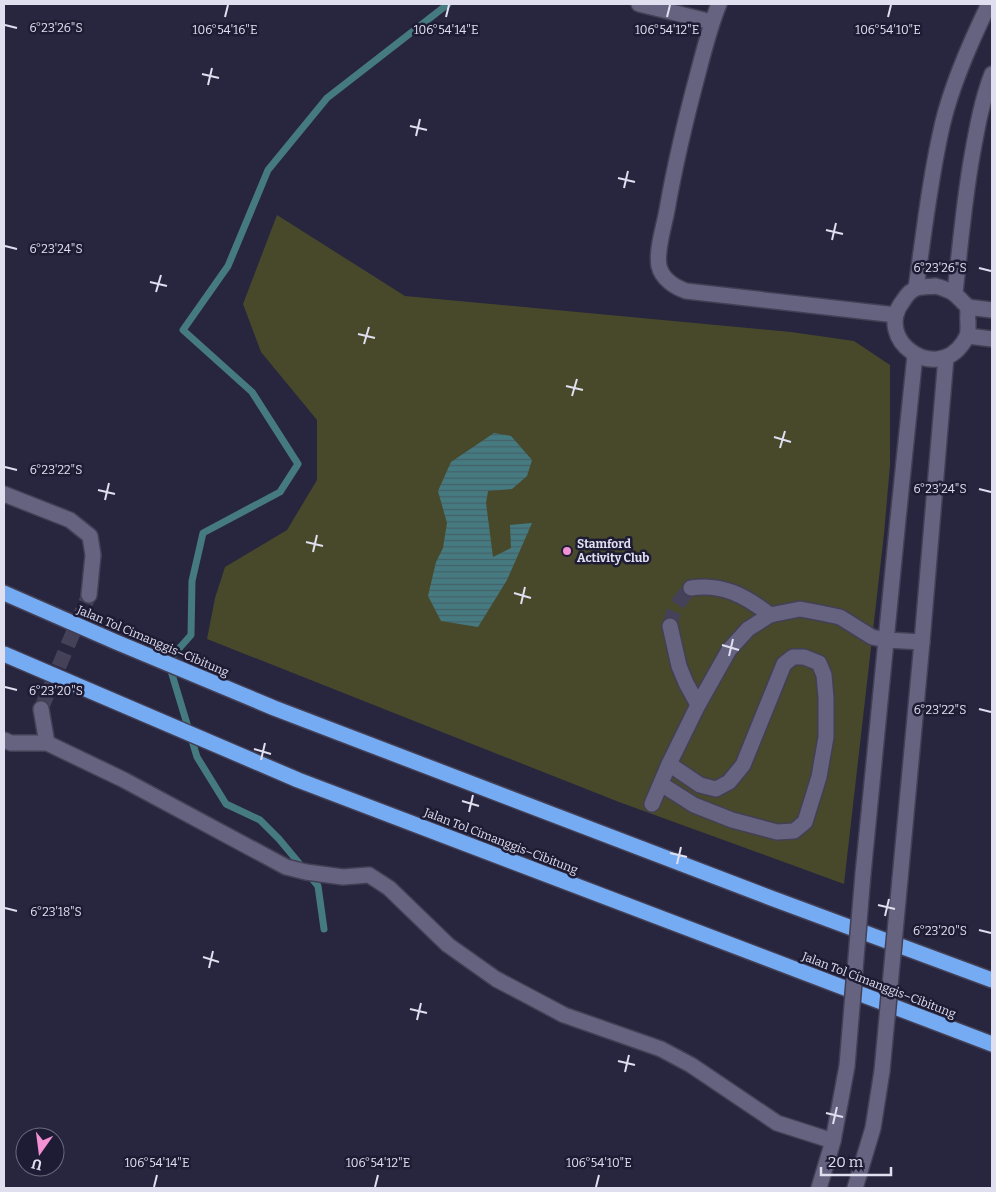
<svg xmlns="http://www.w3.org/2000/svg" width="996" height="1192" font-family="Bitter,serif">
	<style>
		.pitch { fill: #48492a }
		.water { fill: url(#water-rules) }
		.lines { fill: none; stroke-linecap: round; stroke-linejoin: round }
		.stream { stroke: #467a81; stroke-width: 7 }
		.minor-tunnel { stroke: #444159; stroke-width: 15; stroke-dasharray: 15 8; stroke-linecap: butt }
		.minor-casing { stroke: #433f55; stroke-width: 18 }
		.highway-casing { stroke: #433f55; stroke-width: 18 }
		.minor { stroke: #656380; stroke-width: 15 }
		.highway { stroke: #75abf3; stroke-width: 15 }
		.minor-bridge-casing { stroke: #433f55; stroke-width: 18; stroke-linecap: butt }
		.minor-bridge { stroke: #656380; stroke-width: 15 }
		.ticks { fill: none; stroke: #e0dff0; stroke-width: 2 }
		.poi-dot { fill: #f391d5; stroke: #1e1b34; stroke-width: 2 }
		.labels { text-anchor: middle; dominant-baseline: central; stroke-width: 5; stroke-linejoin: round; paint-order: stroke }
		.poi-label { font-size: 12px; font-weight: bold; fill: #e0dff0; stroke: #1e1b34; text-anchor: start }
		.street-label { font-size: 12px; fill: #e0dff0; stroke: #1e1b34 }
		.ticks-label { font-size: 12px; text-anchor: middle; fill: #e0dff0; stroke: #1e1b34; stroke-width: 5; stroke-linejoin: round; paint-order: stroke }
	</style>
	<defs>
		<pattern id="water-rules" width="6" height="5" patternUnits="userSpaceOnUse" patternTransform="scale(1.25)"><rect width="6" height="5" fill="#467a81"/><path d="M0 2.5h6" fill="none" stroke="#456167"/></pattern>
	</defs>
	<rect width="100%" height="100%" fill="#28253e"/>
	<!-- pitch -->
	<path class="pitch" d="M277,215l128,81 386,36 63,9 36,24v100l-6,69 -40,350 -225,-82 -412,-163 8,-41 10,-31 62,-37 30,-50v-60l-56,-68 -18,-48z"/>
	<!-- water -->
	<path class="water" d="M494,433l17,3 21,24 -5,16 -15,13 -24,2 -2,12 7,54 18,-9 -1,-23 22,-2 -25,57 -29,47 -37,-6 -13,-25 8,-34 7,-14 4,-25 -9,-32 13,-29z"/>
	<g class="lines">
		<!-- stream -->
		<path class="stream" d="M324,929l-6,-43 -39,-47 -19,-19 -34,-16 -29,-47 -29,-96 23,-26 1,-54 11,-48 77,-41 18,-28 -46,-72 -69,-62 45,-64 40,-96 59,-72 121,-94"/>
		<!-- minor-tunnel -->
		<g class="minor-tunnel">
			<path d="M670,626c3,-18 9,-25 21,-38"/>
			<path d="M41,709l48,-114"/>
		</g>
		<!-- minor casing -->
		<g class="minor-casing">
			<g id="minor">
				<path d="M639,4l73,18"/>
				<path d="M719,4c-9,22 -15,46 -21,69 -12,45 -23,91 -31,137 -3,17 -11,40 -8,56 3,13 16,21 27,25l210,24"/>
				<path d="M936,286c12,4 17,5 26,15 1,2 4,3 5,5 2,4 0,11 1,16 0,10 1,12 -5,21 -28,41 -90,-4 -60,-42 3,-5 8,-11 14,-13 6,-2 13,-1 19,-2z"/>
				<path d="M916,288c8,-55 14,-111 27,-166 10,-41 28,-81 46,-118"/>
				<path d="M955,293c5,-46 9,-92 17,-137 5,-28 10,-56 20,-82"/>
				<path d="M967,307l25,3"/>
				<path d="M968,336l24,3"/>
				<path d="M4,494l66,26 20,16 3,19 -4,40"/>
				<path d="M691,588c31,-5 55,8 79,27"/>
				<path d="M670,626l9,40 7,17 12,22"/>
				<path d="M41,709l6,34"/>
				<path d="M4,740l7,3h36l77,37 162,87 20,5 37,5 26,-2 20,13 59,57 48,34 68,36 97,34 30,16 86,58 56,18"/>
				<path d="M661,784l33,21 38,15 45,12 17,-1 11,-9 14,-45 7,-40v-39l-2,-23 -5,-12 -15,-6h-11l-9,7 -41,101 -14,17 -13,7 -16,-4 -31,-21"/>
				<path d="M652,804l17,-40 29,-59 31,-55 19,-21 22,-14 30,-6 21,4 19,4 32,20 14,3 36,2"/>
				<path d="M863,874l35,-355 17,-164"/>
				<path d="M900,879l22,-237 24,-285"/>
				<path d="M819,1188l14,-47 14,-75"/>
				<path d="M855,1188l18,-60 9,-57"/>
			</g>
		</g>
		<!-- highway casing -->
		<g class="highway-casing">
			<g id="highway">
				<path d="M4,593l112,49 158,66 497,190 221,82"/>
				<path d="M4,654l294,126 694,264"/>
			</g>
		</g>
		<!-- minor -->
		<use href="#minor" class="minor"/>
		<!-- highway -->
		<use href="#highway" class="highway"/>
		<!-- minor-bridge casing -->
		<g class="minor-bridge-casing">
			<g id="minor-bridge">
				<path d="M847,1066l16,-192"/>
				<path d="M882,1071l18,-192"/>
			</g>
		</g>
		<!-- minor-bridge -->
		<use href="#minor-bridge" class="minor-bridge"/>
	</g>
	<!-- ticks -->
	<path class="ticks" d="M225,17l3,-12M446,17l3,-12M667,17l3,-12M888,17l3,-12M5,25l12,3M202,74l17,4M208,85l4,-17M410,126l17,4M416,136l4,-17M618,178l17,4M624,188l4,-17M826,230l17,4M832,240l4,-17M5,246l12,3M979,268l12,3M150,282l17,4M156,292l5,-17M358,334l17,4M364,344l5,-17M566,386l17,4M572,396l5,-17M774,437l17,5M780,448l5,-17M5,467l12,3M979,489l12,3M98,490l17,4M105,500l4,-17M306,542l17,4M313,552l4,-17M514,593l17,5M521,604l4,-17M722,645l17,5M729,656l4,-17M5,687l12,3M979,709l12,3M254,749l17,5M261,760l4,-17M462,801l17,5M469,812l4,-17M670,853l17,4M677,864l4,-17M878,905l17,4M5,908l12,3M885,916l4,-17M979,930l12,3M203,957l16,5M209,968l4,-17M410,1009l17,4M417,1020l4,-17M618,1061l17,4M625,1072l4,-17M826,1113l17,4M833,1124l4,-17M154,1187l3,-12M375,1187l3,-12M596,1187l3,-12"/>
	<!-- markers -->
	<circle class="poi-dot" cx="567" cy="551" r="5"/>
	<g class="labels">
		<!-- poi labels -->
		<g class="poi-label">
			<text x="577" y="544">Stamford<tspan x="577" dy="14">Activity Club</tspan></text>
		</g>
		<!-- street labels -->
		<g class="street-label">
			<text transform="translate(153 641) rotate(23)">Jalan Tol Cimanggis–Cibitung</text>
			<text transform="translate(501 841) rotate(21)">Jalan Tol Cimanggis–Cibitung</text>
			<text transform="translate(879 985) rotate(21)">Jalan Tol Cimanggis–Cibitung</text>
		</g>
	</g>
	<g class="ticks-label">
		<text x="56" y="32">6°23'26"S</text>
		<text x="225" y="34">106°54'16"E</text>
		<text x="446" y="34">106°54'14"E</text>
		<text x="667" y="34">106°54'12"E</text>
		<text x="888" y="34">106°54'10"E</text>
		<text x="56" y="253">6°23'24"S</text>
		<text x="940" y="272">6°23'26"S</text>
		<text x="56" y="474">6°23'22"S</text>
		<text x="940" y="493">6°23'24"S</text>
		<text x="56" y="695">6°23'20"S</text>
		<text x="940" y="714">6°23'22"S</text>
		<text x="56" y="916">6°23'18"S</text>
		<text x="940" y="935">6°23'20"S</text>
		<text x="157" y="1167">106°54'14"E</text>
		<text x="378" y="1167">106°54'12"E</text>
		<text x="599" y="1167">106°54'10"E</text>
	</g>
	<!-- border -->
	<rect width="996" height="1192" fill="none" stroke="#e0dff0" stroke-width="10"/>
	<!-- north arrow -->
	<g transform="translate(40 1152) rotate(194)"><circle r="24" fill="#1e1b34" stroke="#6c697f"/>
	<path d="M0-4L9 19L0 12L-9 19Z" fill="#f391d5"/>
	<text y="-8" font-size="14" font-weight="bold" text-anchor="middle" fill="#e0dff0">U</text>
	</g>
	<!-- scale -->
	<path d="M821 1167v8h70v-8" fill="none" stroke="#e0dff0" stroke-width="2.5"/>
	<text x="828" y="1167" font-size="15" fill="#e0dff0" stroke="#1e1b34" stroke-width="4" paint-order="stroke">20 m</text>
</svg>
